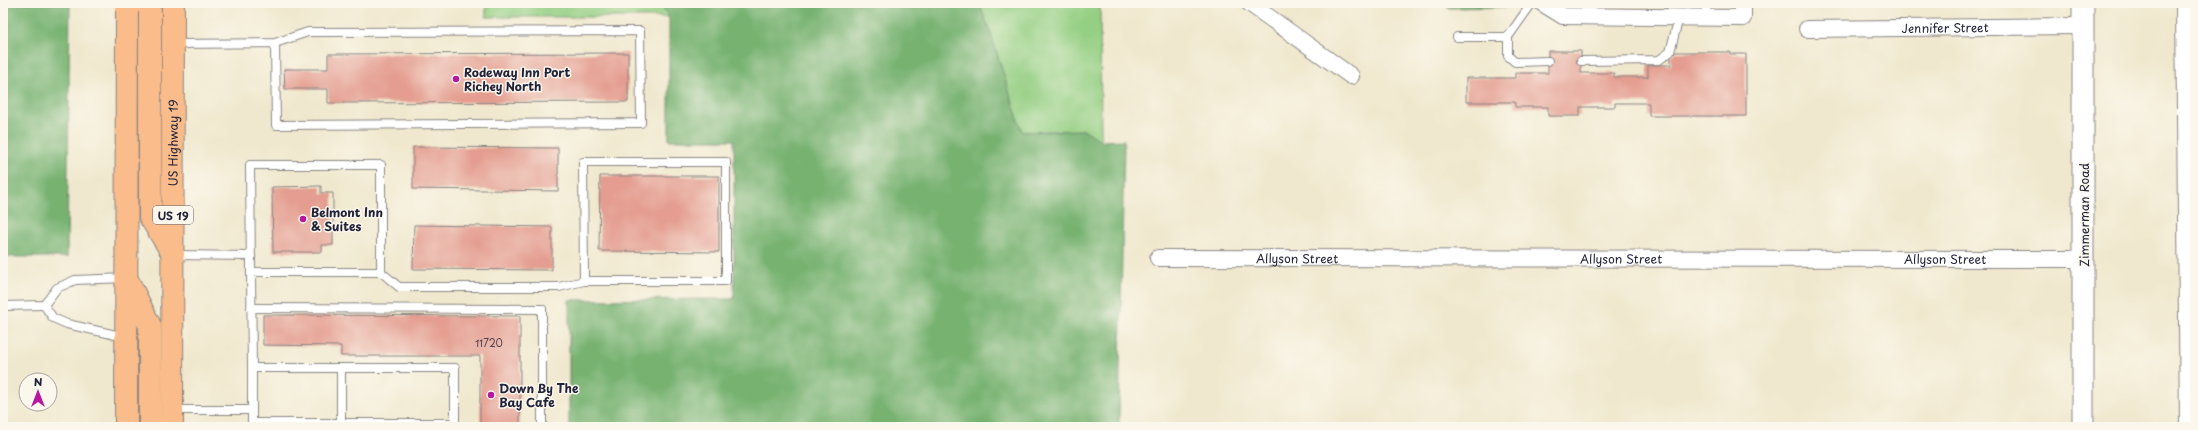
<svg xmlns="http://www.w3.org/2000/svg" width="2198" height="430" font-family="'Playpen Sans',sans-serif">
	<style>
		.green { fill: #94cf83; stroke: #5b785f }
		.forest { fill: #77b271; stroke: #4c6a56 }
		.building { fill: #e49d90 }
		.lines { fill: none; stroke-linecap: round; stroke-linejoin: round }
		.service-casing { stroke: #898584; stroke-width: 10 }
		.minor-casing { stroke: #898584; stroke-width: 18 }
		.tertiary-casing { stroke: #898584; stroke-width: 23 }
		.trunk-casing { stroke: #898584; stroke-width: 24 }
		.service { stroke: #fff; stroke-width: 8 }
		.minor { stroke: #fff; stroke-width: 16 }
		.tertiary { stroke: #fff; stroke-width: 21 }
		.trunk { stroke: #f9bc8a; stroke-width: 22 }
		.poi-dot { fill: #b5179e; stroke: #fbf7ec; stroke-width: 1.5 }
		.labels { text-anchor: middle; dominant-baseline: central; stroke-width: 3; stroke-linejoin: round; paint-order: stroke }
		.number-label { font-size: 10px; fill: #524150 }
		.shield { fill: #fbf7ec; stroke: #636270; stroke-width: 1 }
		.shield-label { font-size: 11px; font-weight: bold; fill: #22223b }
		.street-label { font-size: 12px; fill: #22223b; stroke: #fbf7ec }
		.poi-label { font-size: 12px; font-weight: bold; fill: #22223b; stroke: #fbf7ec; text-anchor: start }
	</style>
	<rect width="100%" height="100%" fill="#fbf7ec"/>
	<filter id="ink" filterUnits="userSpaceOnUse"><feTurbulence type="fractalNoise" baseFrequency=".025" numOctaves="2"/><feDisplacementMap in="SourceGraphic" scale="8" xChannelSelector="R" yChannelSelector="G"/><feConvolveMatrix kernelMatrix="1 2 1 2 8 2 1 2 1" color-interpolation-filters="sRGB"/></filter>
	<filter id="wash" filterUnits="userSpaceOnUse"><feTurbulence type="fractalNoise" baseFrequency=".012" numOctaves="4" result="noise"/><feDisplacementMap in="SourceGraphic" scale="16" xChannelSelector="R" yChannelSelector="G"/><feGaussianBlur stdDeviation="0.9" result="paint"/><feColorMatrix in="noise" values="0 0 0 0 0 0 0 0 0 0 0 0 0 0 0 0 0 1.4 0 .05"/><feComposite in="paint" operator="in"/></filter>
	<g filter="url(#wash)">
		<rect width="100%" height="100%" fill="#f0e8ce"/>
		<!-- green -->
		<g class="green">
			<path d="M486,3h174l9,14h-183z"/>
			<path d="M979,3h121l1,138 -16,-11 -63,2 -32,-100z"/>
		</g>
		<!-- forest -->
		<g class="forest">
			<path d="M3,3h67l-3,254h-64z"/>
			<path d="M660,3h319l11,29 32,100 63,-2 16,11 23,-1 -5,287h-550v-127l165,-1v-159h-65v-123z"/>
			<path d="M1448,3h64v4l-64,1z"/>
		</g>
		<g id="blocks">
			<!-- building -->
			<g class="building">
				<path d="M1548,51h33v22h33v4h34v-12h23v-9l5,-4h54v2h16v62h-97v-13h-34v4h-35v9h-32v-9h-33v-5h-49v-24h49v-5h33z"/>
				<path d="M628,53v49l-300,1v-14h-43l-1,-20h44v-15z"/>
				<path d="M413,147l145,1v43l-145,-2z"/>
				<path d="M600,176h119v76l-120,-1z"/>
				<path d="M321,186v7h12v52h-11v7h-49l-1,-65z"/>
				<path d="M414,225l138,2v43l-139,-1z"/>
				<path d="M263,315l257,1v111h-40v-71h-139v-10l-78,-1z"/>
			</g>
		</g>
	</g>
	<g filter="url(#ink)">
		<use href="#blocks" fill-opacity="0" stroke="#898584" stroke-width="1"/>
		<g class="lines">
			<!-- service casing -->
			<g class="service-casing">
				<g id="service">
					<path d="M1532,3l-24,34v19l7,6 33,-1"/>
					<path d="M1706,17v-14"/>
					<path d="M1457,37h51"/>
					<path d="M174,44l101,-1 33,-11 332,-1 1,92 -365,2 -1,-82"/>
					<path d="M1581,61l78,-1 11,-8 9,-35"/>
					<path d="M583,162h143v119h-142z"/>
					<path d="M174,255l77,1"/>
					<path d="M251,272l1,96"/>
					<path d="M381,272v-107h-131l1,107h130l18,15h160l25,-6"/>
					<path d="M44,305l9,13 14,6 58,13"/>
					<path d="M3,306l41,-1 13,-17 18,-8 51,-2"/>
					<path d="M251,308l291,1v118"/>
					<path d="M341,368v59"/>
					<path d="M172,410h80"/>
					<path d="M252,423h203v-55h-203v59"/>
				</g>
			</g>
			<!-- minor casing -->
			<g class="minor-casing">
				<g id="minor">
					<path d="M1249,3l102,73"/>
					<path d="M1542,3l21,13 180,2v-15"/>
					<path d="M2184,3l4,424"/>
					<path id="s1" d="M1807,29l276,-3"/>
					<path id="s2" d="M1158,258l926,1"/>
				</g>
			</g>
			<!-- tertiary casing -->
			<g class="tertiary-casing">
				<path id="tertiary" d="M2083,3v424"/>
			</g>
			<!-- trunk casing -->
			<g class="trunk-casing">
				<g id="trunk">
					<path d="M146,3l4,7v207l23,37"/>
					<path d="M129,283l21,43v101"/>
					<path d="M126,427l1,-424"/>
					<path id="s3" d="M172,427l1,-424"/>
				</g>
			</g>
			<!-- service -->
			<use href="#service" class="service"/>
			<!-- minor -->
			<use href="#minor" class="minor"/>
			<!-- tertiary -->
			<use href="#tertiary" class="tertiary"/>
			<!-- trunk -->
			<use href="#trunk" class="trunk"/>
		</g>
	</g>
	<!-- markers -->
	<g class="poi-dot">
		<circle cx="456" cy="79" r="4"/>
		<circle cx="303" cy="219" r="4"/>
		<circle cx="491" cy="395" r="4"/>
	</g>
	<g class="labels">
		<!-- number labels -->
		<g class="number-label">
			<text x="489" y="342">11720</text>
		</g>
		<!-- shield labels -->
		<rect class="shield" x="153" y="206" width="40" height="18" rx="3"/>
		<g class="shield-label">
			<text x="173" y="215">US 19</text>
		</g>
		<!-- street labels -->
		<g class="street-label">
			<text stroke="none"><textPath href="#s1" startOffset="138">Jennifer Street</textPath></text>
			<text stroke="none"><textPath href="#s3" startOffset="284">US Highway 19</textPath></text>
			<text transform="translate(2084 215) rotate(-90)">Zimmerman Road</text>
			<text stroke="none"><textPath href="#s2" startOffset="139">Allyson Street</textPath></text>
			<text stroke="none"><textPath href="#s2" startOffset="463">Allyson Street</textPath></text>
			<text stroke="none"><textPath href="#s2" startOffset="787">Allyson Street</textPath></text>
		</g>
		<!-- poi labels -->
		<g class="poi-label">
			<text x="464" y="72">Rodeway Inn Port<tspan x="464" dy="14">Richey North</tspan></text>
			<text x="311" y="212">Belmont Inn<tspan x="311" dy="14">&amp; Suites</tspan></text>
			<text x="499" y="388">Down By The<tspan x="499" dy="14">Bay Cafe</tspan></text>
		</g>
	</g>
	<!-- margin -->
	<rect width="2198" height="430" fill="none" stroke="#fbf7ec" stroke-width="16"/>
	<!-- north arrow -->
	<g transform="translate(38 392)"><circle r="19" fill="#fbf7ec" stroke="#a4a2a5"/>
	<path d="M0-3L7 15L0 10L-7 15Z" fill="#b5179e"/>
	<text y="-6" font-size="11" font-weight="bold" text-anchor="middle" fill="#22223b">N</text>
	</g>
</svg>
